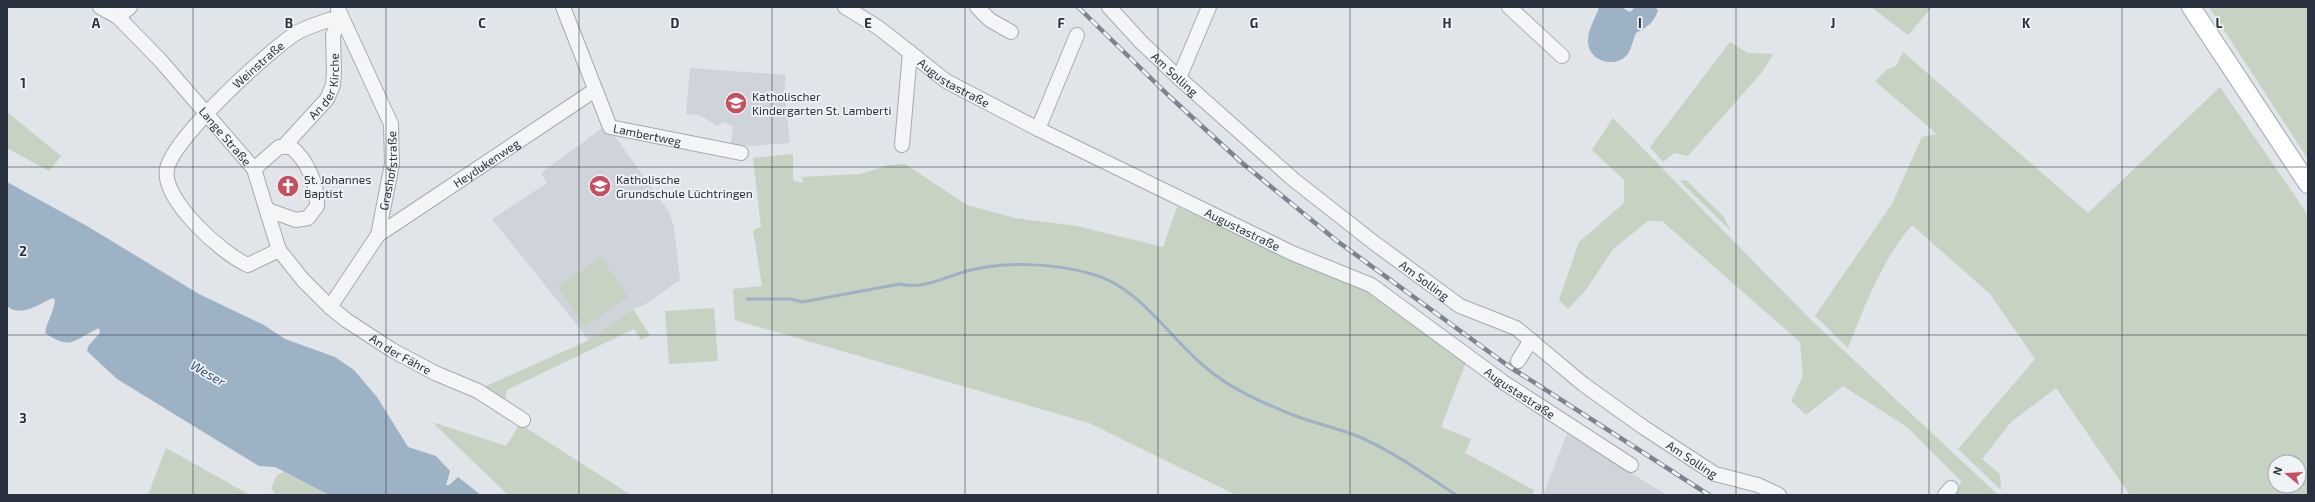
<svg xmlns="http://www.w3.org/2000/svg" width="2315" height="502" font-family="'Exo 2',sans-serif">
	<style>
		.built { fill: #cfd3da }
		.green { fill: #c6d2c2; fill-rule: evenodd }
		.water { fill: #9eb2c6 }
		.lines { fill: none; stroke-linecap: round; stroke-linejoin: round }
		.stream { stroke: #9eb2c6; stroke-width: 3 }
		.minor-tunnel { stroke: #bcc0c6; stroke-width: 14; stroke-dasharray: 14 7; stroke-linecap: butt }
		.minor-casing { stroke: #a6abb2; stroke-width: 16 }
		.major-casing { stroke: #a1a8b3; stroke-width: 20 }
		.minor { stroke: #f3f5f7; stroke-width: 14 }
		.major { stroke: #fff; stroke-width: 18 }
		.rail-casing { stroke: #7b8491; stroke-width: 4.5 }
		.rail { stroke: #f0f3f6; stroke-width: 3; stroke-dasharray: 9; stroke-linecap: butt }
		.grid { fill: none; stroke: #2a323f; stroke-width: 1; stroke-opacity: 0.55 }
		.labels { text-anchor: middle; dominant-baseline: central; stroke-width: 3.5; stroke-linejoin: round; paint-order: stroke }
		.street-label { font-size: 12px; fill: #2a323f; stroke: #f0f3f6 }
		.poi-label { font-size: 12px; fill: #2a323f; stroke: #f0f3f6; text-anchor: start }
		.water-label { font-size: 13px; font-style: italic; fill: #375170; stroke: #f0f3f6 }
		.grid-label { font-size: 13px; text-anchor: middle; font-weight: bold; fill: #2a323f; stroke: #f0f3f6; stroke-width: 3.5; stroke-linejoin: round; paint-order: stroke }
	</style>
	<rect width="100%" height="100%" fill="#e1e4e8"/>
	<!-- built -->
	<g class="built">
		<path d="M690,68l96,7 -2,16 6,52 -54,4 -5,-3 2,-18 -10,-4 -6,4 -17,-11 -14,-1z"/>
		<path d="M604,127l12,11 53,74 5,15 6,53 -36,25 -11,4 -44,31 -97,-121 55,-36 -6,-10z"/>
		<path d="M1567,434l100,61h-124z"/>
	</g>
	<!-- green -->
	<g class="green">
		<path d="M1871,7h61l-24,28z"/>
		<path d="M2209,7h99v152z"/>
		<path d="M1730,42l18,11 25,1 -10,17 -75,85 -14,-3 -11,9 -13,-15z"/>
		<path d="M1903,52l185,161 132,-126 88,128v280h-178l-74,-107 -45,34 -29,37 18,15 1,16 -43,-41 77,-90 -45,-65 -78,-69c-30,35 -47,80 -64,123l-33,-32 77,-112 30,-67 15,-3 -62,-53 13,-12 8,-3zM2275,462h24v24h-24z"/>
		<path d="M7,112l54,44 -12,15 -42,-23z"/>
		<path d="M1613,118l197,201 188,176h-47l11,-13 -55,-55 -64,-41 -37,29 -15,-14 12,-25 -3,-34 -138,-121h-14l-35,28 -28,42 -17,18 -9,-9 20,-58 45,-39v-23l-32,-30z"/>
		<path d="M793,154v27l10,2 -1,-6 58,-3 29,-9 16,-1 62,41 48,13 62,8 86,21 14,-40 192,84 97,71 -25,65 30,12 -6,14 69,37 -2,5h-296l-147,-72 -354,-103 -2,-31 29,-3 -9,-56 8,-3 -8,-69z"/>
		<path d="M1686,180l38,37 7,14 -51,-50z"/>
		<path d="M601,257l27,40 -43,30 -27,-40z"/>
		<path d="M714,308l4,53 -49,3 -4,-53z"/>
		<path d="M633,309l17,26 -9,5 -7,-11 -127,61 -2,11 -21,-14 105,-47z"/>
		<path d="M432,422l74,24 14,-22 111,71h-123z"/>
		<path d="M166,448l84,47h-102z"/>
		<path d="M284,472l45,23h-53l-5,-7 6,-13z"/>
	</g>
	<!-- water -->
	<g class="water">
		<path d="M1599,7h22l9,5 5,-5h20l3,3c-4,13 -11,17 -22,23 -3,6 -5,19 -10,23 -13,13 -39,4 -38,-16 0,-12 8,-22 11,-33z"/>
		<path d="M7,182l80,44 112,68 65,31 21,14 50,18 19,13 23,27 31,50 28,9 14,15 -4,14h3l9,-8 23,18h-152l-54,-28 -16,-1 -142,-87 -30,-28 2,-6 11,-12 -1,-5c-26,12 -27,23 -54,5 2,-12 9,-21 10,-33l-2,-2c-15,6 -31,20 -46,8z"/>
	</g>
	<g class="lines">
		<!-- stream -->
		<path class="stream" d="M747,299h44l11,3 98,-18c24,6 44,-7 67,-13 39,-10 86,-8 125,3 46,12 76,62 113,93 24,21 58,36 88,48 23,9 46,13 69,23 33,15 64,37 94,57"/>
		<!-- minor-tunnel -->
		<path class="minor-tunnel" d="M1511,371l7,-10"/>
		<!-- minor casing -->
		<g class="minor-casing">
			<g id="minor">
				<path id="s1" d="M100,7l18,10 42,43 94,109 25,81 24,30 27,27 16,13 46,30 43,23 43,18 45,29"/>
				<path id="s2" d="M563,7l47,120 131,26"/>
				<path id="s3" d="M845,7l34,21 67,53 92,48 254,124 79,32 132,97 128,83"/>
				<path d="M977,7l13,13 21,12"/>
				<path id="s4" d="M1109,7l32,35 38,36 115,102 79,62 87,64 56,22 67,56 60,43 72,47 43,11 21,10"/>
				<path d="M1509,7l53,49"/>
				<path d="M118,17l12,-10"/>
				<path d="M1179,78l30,-71"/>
				<path d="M1038,129l39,-94"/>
				<path d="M902,145l8,-93"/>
				<path id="s5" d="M284,146l43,-47 6,-14 1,-13 -1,-37 8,-19"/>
				<path d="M254,169l25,-22h12c16,13 27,38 26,59l-9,12 -12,2 -28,-10"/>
				<path id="s6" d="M378,235l217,-145"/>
				<path id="s7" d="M279,250l-31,15c-26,-11 -87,-66 -81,-96 6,-31 103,-120 131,-137 13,-7 29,-11 43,-16"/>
				<path id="s8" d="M330,307l48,-72 14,-71 -1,-40 -53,-115"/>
				<path d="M1518,361l13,-21"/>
				<path d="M1945,495l6,-7"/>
			</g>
		</g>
		<!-- major casing -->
		<g class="major-casing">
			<path id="major" d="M2191,7l117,177"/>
		</g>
		<!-- minor -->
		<use href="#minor" class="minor"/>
		<!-- major -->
		<use href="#major" class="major"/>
		<!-- rail casing -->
		<g class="rail-casing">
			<path id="rail" d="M1078,7l91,89 72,66 96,79 170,124 202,130"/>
		</g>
		<!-- rail -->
		<use href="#rail" class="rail"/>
	</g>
	<!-- grid -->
	<path class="grid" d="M193,7v488M386,7v488M579,7v488M772,7v488M965,7v488M1158,7v488M1350,7v488M1543,7v488M1736,7v488M1929,7v488M2122,7v488M7,167h2301M7,335h2301"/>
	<!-- icons -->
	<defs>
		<g id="school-disc" transform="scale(1.15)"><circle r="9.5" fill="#c44f61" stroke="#f0f3f6"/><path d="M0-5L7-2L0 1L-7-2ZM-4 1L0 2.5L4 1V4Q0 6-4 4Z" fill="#fff"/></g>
		<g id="church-disc" transform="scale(1.15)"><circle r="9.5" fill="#c44f61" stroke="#f0f3f6"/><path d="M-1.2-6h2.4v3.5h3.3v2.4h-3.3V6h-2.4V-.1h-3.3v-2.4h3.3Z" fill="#fff"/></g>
	</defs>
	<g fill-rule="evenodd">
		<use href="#school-disc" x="736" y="103"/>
		<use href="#church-disc" x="288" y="186"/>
		<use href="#school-disc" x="600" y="186"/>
	</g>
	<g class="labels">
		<!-- street labels -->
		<g class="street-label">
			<text stroke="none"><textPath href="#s7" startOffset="305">Weinstraße</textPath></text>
			<text stroke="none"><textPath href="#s4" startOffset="94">Am Solling</textPath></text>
			<text stroke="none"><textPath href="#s3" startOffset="133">Augustastraße</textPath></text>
			<text stroke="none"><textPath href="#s5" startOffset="75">An der Kirche</textPath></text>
			<text stroke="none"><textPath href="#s2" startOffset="167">Lambertweg</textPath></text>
			<text stroke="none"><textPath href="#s1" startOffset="181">Lange Straße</textPath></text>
			<text stroke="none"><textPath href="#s6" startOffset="130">Heydukenweg</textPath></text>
			<text stroke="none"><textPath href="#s8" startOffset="152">Grashofstraße</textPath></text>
			<text stroke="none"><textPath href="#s3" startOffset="457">Augustastraße</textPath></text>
			<text stroke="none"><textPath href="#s4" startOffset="418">Am Solling</textPath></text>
			<text stroke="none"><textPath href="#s1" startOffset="471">An der Fähre</textPath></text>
			<text stroke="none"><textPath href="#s3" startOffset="781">Augustastraße</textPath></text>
			<text stroke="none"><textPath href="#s4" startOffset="742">Am Solling</textPath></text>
		</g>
		<!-- poi labels -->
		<g class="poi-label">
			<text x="752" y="96">Katholischer<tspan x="752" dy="14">Kindergarten St. Lamberti</tspan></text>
			<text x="304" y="179">St. Johannes<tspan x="304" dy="14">Baptist</tspan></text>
			<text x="616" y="179">Katholische<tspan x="616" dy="14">Grundschule Lüchtringen</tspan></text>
		</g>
		<!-- water labels -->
		<g class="water-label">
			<text transform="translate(208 373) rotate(30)">Weser</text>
		</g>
	</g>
	<g class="grid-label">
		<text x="96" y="28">A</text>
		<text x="289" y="28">B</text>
		<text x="482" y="28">C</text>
		<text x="675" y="28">D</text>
		<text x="868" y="28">E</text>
		<text x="1061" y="28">F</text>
		<text x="1254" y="28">G</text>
		<text x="1447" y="28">H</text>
		<text x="1640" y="28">I</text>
		<text x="1833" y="28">J</text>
		<text x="2026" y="28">K</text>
		<text x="2219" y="28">L</text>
		<text x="23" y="88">1</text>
		<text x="23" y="256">2</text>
		<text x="23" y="423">3</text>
	</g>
	<!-- border -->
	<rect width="2315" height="502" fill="none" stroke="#2a323f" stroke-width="16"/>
	<!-- north arrow -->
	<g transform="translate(2287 474) rotate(288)"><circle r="19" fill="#f0f3f6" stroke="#a1a6ad"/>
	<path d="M0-3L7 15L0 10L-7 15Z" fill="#c44f61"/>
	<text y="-6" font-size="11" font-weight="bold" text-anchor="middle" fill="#2a323f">N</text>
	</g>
</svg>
